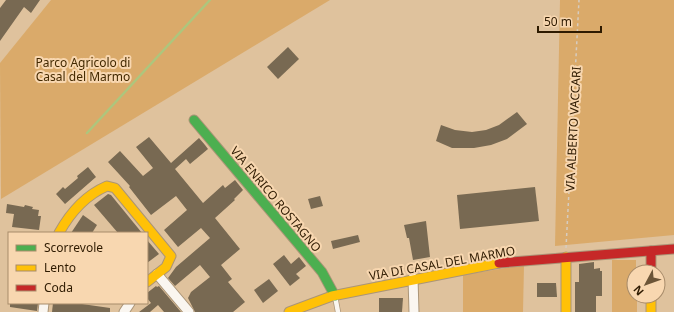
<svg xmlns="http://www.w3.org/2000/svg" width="674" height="312" font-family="'Noto Sans',sans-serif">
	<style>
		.green { fill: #daaa6a }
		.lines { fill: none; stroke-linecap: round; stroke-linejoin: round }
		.stream { stroke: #adc67d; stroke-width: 2.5 }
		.building { fill: #786952 }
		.lane-casing { stroke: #ab9577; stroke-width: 6 }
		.street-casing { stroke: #ab9577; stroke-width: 11 }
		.fast-casing { stroke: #ab9577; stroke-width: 11 }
		.slow-casing { stroke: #ab9577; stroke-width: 11 }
		.jam-casing { stroke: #ab9577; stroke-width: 11 }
		.path { stroke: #d6ccc0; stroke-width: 1.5; stroke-dasharray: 3 3; stroke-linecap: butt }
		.lane { stroke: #faf6f0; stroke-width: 4.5 }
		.street { stroke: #faf6f0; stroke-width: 9 }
		.fast { stroke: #4caf50; stroke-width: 9 }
		.slow { stroke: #ffc107; stroke-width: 9 }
		.jam { stroke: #c62828; stroke-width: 9 }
		.labels { text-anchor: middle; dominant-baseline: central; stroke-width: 4; stroke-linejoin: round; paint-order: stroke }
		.park-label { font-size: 12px; fill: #432901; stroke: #f8d7b0 }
		.street-label { font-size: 12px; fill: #2e1a00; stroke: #f8d7b0 }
	</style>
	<rect width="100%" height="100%" fill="#dfc29d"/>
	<!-- green -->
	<g class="green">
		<path d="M51,0h279l-329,199 -1,-136z"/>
		<path d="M560,0h114v235l-119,11z"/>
		<path d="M612,260h24v12h-2v24h3v16h-25z"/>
		<path d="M524,265l-1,47h-60v-37z"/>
	</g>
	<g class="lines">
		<!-- stream -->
		<path class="stream" d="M87,133l123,-133"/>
	</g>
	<!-- building -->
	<g class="building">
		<path d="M6,0h34l-9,13 -7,-6 -24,34v-33z"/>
		<path d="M288,47l11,12 -21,20 -11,-12z"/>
		<path d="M517,112l10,12 -20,15 -16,6 -17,3h-22l-16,-7 5,-16 14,5 17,2 14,-2 13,-5z"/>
		<path d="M149,137l22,26 28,-25 6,7 3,4 -18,15 -4,-5 -11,10 28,34 20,-18 2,3 10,-8 8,10 -9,9 1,1 -20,18 25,31 -19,16 11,14 -4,3 17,20 -12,10h-38l-7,-14 3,-6 19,-15 -10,-12 -25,21 -7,-8 8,-11 34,-29 -9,-10 -23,19 -14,-17 23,-20 -11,-14 -25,19 -22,-28 1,-1 -22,-24 12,-11 23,25 10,-8 -17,-21z"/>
		<path d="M88,167l8,10 -31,27 -9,-10 7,-7 2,2 13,-11 -1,-2z"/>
		<path d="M535,187l4,34 -79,8 -3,-34z"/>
		<path d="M108,194l3,1 31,38h-24l-24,-28z"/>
		<path d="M320,196l3,10 -12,3 -3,-10z"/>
		<path d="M7,204l17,3 1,-2 8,2 -1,2 7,1 -1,6h3l-2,14 -27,-3 2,-13 -8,-1z"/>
		<path d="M83,215l14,10 -5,8h-21z"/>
		<path d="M426,221l4,36 -17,3 -4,-22h-2l-3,-13z"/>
		<path d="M358,235l2,7 -27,7 -2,-8z"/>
		<path d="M147,240l12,14 -12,9z"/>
		<path d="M284,255l7,9 8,-7 7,9 -10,8 4,4 -10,8 -17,-22z"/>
		<path d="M594,262v7l6,-1v3h2v25h-6v16h-21v-30h4v-18z"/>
		<path d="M269,279l9,12 -15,12 -9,-13z"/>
		<path d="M537,283h19l1,14h-20z"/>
		<path d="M156,286l1,1 2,-1 22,26h-17l-6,-7 -8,7h-11l12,-9 -4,-5v-5z"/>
		<path d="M379,298h24l-1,14h-23z"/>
		<path d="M10,303h28l-1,8 -27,-4z"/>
		<path d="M53,303h22l35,5v4h-58z"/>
	</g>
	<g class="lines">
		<!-- lane casing -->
		<g class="lane-casing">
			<path id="lane" d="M335,296l3,16"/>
		</g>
		<!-- street casing -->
		<g class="street-casing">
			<g id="street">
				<path d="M157,274l32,38"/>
				<path d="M413,278l1,34"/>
				<path d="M43,312l1,-9"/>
				<path d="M124,312l6,-9"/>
			</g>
		</g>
		<!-- fast casing -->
		<g class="fast-casing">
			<path id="fast" d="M194,120l128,152 13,24"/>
		</g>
		<!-- slow casing -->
		<g class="slow-casing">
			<g id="slow">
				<path d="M59,233c11,-20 27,-38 48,-47l8,2 56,68 -5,11 -19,15"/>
				<path d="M566,257v55"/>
				<path d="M651,296v16"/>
				<path d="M289,312l43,-16 167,-33"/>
			</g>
		</g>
		<!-- jam casing -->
		<g class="jam-casing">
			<g id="jam">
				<path d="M651,251v21"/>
				<path d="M499,263l175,-14"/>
			</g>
		</g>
		<!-- path -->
		<path class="path" d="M566,248l13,-248"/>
		<!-- lane -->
		<use href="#lane" class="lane"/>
		<!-- street -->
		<use href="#street" class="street"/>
		<!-- fast -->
		<use href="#fast" class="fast"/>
		<!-- slow -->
		<use href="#slow" class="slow"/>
		<!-- jam -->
		<use href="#jam" class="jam"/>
	</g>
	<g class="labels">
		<!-- park labels -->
		<g class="park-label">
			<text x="83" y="62">Parco Agricolo di<tspan x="83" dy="14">Casal del Marmo</tspan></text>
		</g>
		<!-- street labels -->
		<g class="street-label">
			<text transform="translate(573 129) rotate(-87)">VIA ALBERTO VACCARI</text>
			<text transform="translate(276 199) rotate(50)">VIA ENRICO ROSTAGNO</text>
			<text transform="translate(442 263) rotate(-10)">VIA DI CASAL DEL MARMO</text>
		</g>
	</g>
	<!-- legend -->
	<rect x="8" y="232" width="140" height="72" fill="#f8d7b0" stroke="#a78b6a"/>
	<rect x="16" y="245" width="20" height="6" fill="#4caf50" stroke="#a78b6a"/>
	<text x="44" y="252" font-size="12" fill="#2e1a00">Scorrevole</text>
	<rect x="16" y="265" width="20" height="6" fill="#ffc107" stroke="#a78b6a"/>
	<text x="44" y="272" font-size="12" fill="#2e1a00">Lento</text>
	<rect x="16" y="285" width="20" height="6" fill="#c62828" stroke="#a78b6a"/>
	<text x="44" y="292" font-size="12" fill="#2e1a00">Coda</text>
	<!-- north arrow -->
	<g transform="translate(646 284) rotate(229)"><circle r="19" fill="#f8d7b0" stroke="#a78b6a"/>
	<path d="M0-3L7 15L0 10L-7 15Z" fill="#6c5537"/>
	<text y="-6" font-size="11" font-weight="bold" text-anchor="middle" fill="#2e1a00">N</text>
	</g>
	<!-- scale -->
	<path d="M538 26v6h63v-6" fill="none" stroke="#2e1a00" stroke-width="2"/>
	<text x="544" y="26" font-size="12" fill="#2e1a00" stroke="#f8d7b0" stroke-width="3" paint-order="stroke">50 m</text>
</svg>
